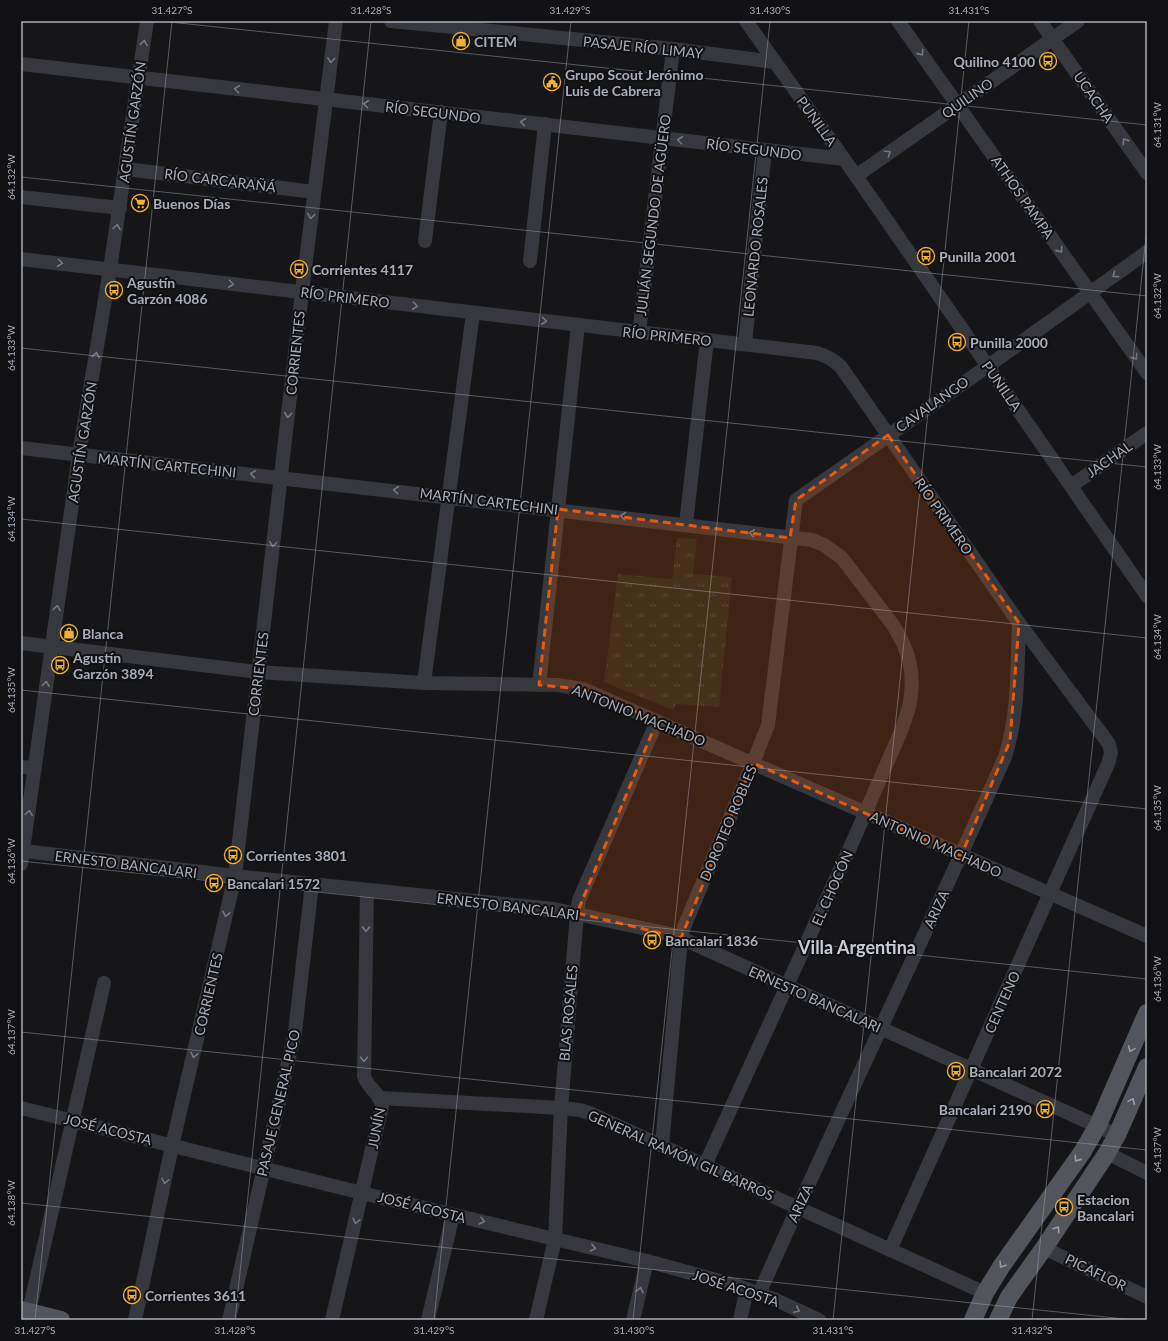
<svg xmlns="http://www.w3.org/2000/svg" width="1168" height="1341" font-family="Lato,sans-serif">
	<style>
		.park { fill: url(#park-tufts) }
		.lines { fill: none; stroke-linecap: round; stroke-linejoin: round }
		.minor { stroke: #37383d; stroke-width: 14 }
		.major { stroke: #53555c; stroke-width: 18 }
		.oneway { stroke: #757881 }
		.oneway2 { stroke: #979ba6 }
		.marked { fill: #e8590c; fill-opacity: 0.2; stroke: #e8590c; stroke-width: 3; stroke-dasharray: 8 5; stroke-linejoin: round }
		.ticks { fill: none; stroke: #a8adb8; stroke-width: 1; stroke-opacity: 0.45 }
		.labels { text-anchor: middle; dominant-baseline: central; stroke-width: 4; stroke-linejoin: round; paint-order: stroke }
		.poi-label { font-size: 14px; font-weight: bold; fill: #a8adb8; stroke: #111113; text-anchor: start }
		.street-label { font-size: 14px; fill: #a8adb8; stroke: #111113 }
		.district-label { font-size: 18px; font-weight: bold; fill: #c9ccd4; stroke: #111113 }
		.neatline { fill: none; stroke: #a8adb8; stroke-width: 1.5 }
		.ticks-label { font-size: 10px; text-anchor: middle; fill: #a8adb8 }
	</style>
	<defs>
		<pattern id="park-tufts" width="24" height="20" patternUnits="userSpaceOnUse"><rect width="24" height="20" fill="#1e261f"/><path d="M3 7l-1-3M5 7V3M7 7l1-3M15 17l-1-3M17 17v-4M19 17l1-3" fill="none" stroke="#3c433d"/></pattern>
	</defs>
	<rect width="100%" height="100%" fill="#161618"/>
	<!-- park -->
	<path class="park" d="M677,538l20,1 -4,35 39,3 -13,130 -43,-3 -3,6 -69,-28 14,-108 54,5z"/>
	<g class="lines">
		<!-- minor -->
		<g class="minor">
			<path d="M391,21l282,28 102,13"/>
			<path d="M746,21l110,155 291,420"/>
			<path d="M898,21l249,352"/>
			<path d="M1040,21l107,152"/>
			<path d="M21,64l823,95"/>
			<path d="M126,169l188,23"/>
			<path d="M856,176l222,-155"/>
			<path d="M21,197l99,11"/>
			<path d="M425,241l16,-129"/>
			<path d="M21,259l796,94c10,3 17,7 24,14l178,256 90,121 2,9 -3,11 -218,486"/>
			<path d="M530,261l15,-137"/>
			<path d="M639,333l34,-284"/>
			<path d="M745,344l20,-194"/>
			<path d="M21,448c264,31 528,59 791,92l12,5 18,13 51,67c16,25 22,47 17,77 -4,21 -14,40 -22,59 -13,30 -26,59 -39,89 -47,105 -95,210 -144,315"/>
			<path d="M1071,486l76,-53"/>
			<path d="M686,524l21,-184"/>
			<path d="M21,643l237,29 166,11 134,2 25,4c189,81 376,166 564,247"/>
			<path d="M424,683l49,-370"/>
			<path d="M539,685l39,-360"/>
			<path d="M21,767l14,1"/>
			<path d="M24,851l211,25 319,33 116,25 11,4 436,197"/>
			<path d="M21,864l58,-409 31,-186 37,-248"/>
			<path d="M381,1098l180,10 19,2 12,4 393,179"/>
			<path d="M21,1108l341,85 285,68 91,25 36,13 45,21"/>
			<path d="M662,1145l19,-207 3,-11 69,-164 15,-38 28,-225 192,-134 159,-114"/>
			<path d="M1107,1153l40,20"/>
			<path d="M1044,1248l103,49"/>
			<path d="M759,1294c80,-180 166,-357 246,-537 14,-43 12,-90 14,-134"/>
			<path d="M27,1320l77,-337"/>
			<path d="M135,1320l37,-174 63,-270 67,-584 34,-271"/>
			<path d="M229,1320l66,-288 17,-148"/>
			<path d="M332,1320l50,-214c-2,-14 -14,-17 -18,-30l3,-186"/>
			<path d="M428,1320l25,-105"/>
			<path d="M536,1320l19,-81 6,-131 16,-195 2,-13 78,-179"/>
			<path d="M633,1320l14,-59"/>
			<path d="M740,1320l7,-31"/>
		</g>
		<!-- major -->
		<g class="major">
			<path d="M21,1310l40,10"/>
			<path d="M973,1320l12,-27 16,-26 82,-116 15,-26 49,-112"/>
			<path d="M998,1320l11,-23 35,-49 63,-95 10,-18 30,-68"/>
		</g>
	</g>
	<!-- one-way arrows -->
	<defs><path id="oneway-chevron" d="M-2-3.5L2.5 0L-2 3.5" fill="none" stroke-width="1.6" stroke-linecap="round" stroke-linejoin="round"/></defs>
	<g class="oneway">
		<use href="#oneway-chevron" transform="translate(144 43) rotate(-81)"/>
		<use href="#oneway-chevron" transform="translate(921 53) rotate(55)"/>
		<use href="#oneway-chevron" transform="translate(331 60) rotate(97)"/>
		<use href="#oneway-chevron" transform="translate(237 89) rotate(-173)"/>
		<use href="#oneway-chevron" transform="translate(366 104) rotate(-173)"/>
		<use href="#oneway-chevron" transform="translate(523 122) rotate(-173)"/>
		<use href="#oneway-chevron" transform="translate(680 140) rotate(-173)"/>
		<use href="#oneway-chevron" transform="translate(1125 141) rotate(-125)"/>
		<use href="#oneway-chevron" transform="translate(888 153) rotate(-35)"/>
		<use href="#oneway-chevron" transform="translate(311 216) rotate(97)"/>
		<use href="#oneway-chevron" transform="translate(117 227) rotate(-81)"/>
		<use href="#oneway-chevron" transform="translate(1060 250) rotate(55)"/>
		<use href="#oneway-chevron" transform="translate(60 263) rotate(7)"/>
		<use href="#oneway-chevron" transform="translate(1115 275) rotate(144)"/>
		<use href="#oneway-chevron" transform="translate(231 284) rotate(7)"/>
		<use href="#oneway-chevron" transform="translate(415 306) rotate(7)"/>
		<use href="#oneway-chevron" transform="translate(544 321) rotate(7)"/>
		<use href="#oneway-chevron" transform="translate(96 355) rotate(-80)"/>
		<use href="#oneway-chevron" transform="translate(1135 357) rotate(55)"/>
		<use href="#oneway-chevron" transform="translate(288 415) rotate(96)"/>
		<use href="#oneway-chevron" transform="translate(253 474) rotate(-174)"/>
		<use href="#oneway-chevron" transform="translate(396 490) rotate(-174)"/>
		<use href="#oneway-chevron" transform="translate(623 516) rotate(-173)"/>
		<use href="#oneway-chevron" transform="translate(752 533) rotate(-172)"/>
		<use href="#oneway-chevron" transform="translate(273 544) rotate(97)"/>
		<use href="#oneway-chevron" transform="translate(57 608) rotate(-82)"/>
		<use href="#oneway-chevron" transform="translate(46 684) rotate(-82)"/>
		<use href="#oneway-chevron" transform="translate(29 813) rotate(-82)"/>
		<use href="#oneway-chevron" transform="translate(226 914) rotate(103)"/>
		<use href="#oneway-chevron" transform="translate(366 929) rotate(91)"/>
		<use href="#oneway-chevron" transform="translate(194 1055) rotate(103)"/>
		<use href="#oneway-chevron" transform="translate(364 1059) rotate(91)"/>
		<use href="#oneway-chevron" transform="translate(165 1181) rotate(102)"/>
		<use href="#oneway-chevron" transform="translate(356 1221) rotate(103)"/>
		<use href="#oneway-chevron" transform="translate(482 1221) rotate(14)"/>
		<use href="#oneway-chevron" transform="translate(593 1248) rotate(13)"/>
		<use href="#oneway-chevron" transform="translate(640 1290) rotate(-77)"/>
		<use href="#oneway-chevron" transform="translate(797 1310) rotate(25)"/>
	</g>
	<g class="oneway2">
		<use href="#oneway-chevron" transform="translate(1131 1049) rotate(114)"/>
		<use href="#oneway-chevron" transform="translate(1132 1101) rotate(-66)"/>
		<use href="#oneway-chevron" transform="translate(1077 1159) rotate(125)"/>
		<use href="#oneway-chevron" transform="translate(1057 1229) rotate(-56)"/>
		<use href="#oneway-chevron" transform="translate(1002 1265) rotate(123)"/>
	</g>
	<!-- marked area -->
	<path class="marked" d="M888,435l131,188 -9,118 -49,115 -208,-93 -72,175 -104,-25 80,-192 -74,-32 -44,-4 19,-176 232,29 6,-38z"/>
	<!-- ticks -->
	<path class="ticks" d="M160,21l987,104M21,177l1126,119M21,348l1126,119M21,519l1126,119M21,690l1126,119M21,861l1126,118M21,1032l1126,118M21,1203l1113,117M35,1320l137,-1299M235,1320l136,-1299M434,1320l137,-1299M633,1320l137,-1299M833,1320l136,-1299M1032,1320l115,-1093"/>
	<!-- icons -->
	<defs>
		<g id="shop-ring" transform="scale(0.9)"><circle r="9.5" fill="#111113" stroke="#f2b134" stroke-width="1.5"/><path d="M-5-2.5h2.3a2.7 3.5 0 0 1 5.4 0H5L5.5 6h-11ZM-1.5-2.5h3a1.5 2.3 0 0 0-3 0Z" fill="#f2b134"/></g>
		<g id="bus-ring" transform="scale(0.9)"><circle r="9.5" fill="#111113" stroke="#f2b134" stroke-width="1.5"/><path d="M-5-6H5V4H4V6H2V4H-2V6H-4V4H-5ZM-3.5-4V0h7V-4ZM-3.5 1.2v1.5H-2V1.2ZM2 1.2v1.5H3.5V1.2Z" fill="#f2b134"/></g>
		<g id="civic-ring" transform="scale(0.9)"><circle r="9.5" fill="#111113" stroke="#f2b134" stroke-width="1.5"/><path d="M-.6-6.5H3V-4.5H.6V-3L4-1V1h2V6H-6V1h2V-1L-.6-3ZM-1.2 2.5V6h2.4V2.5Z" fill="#f2b134"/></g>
		<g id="supermarket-ring" transform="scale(0.9)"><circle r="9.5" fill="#111113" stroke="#f2b134" stroke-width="1.5"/><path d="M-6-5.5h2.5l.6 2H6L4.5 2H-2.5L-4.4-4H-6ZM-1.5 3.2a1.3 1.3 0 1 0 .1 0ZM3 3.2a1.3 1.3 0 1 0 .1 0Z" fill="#f2b134"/></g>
	</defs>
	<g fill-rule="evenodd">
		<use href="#shop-ring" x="461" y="41"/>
		<use href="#bus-ring" x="1048" y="61"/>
		<use href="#civic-ring" x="552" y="82"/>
		<use href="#supermarket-ring" x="140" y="203"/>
		<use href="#bus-ring" x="926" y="256"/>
		<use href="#bus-ring" x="299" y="269"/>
		<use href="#bus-ring" x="114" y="290"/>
		<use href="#bus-ring" x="957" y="342"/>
		<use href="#shop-ring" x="69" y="633"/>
		<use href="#bus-ring" x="60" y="665"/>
		<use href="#bus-ring" x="233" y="855"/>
		<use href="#bus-ring" x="214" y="883"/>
		<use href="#bus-ring" x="652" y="940"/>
		<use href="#bus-ring" x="956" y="1071"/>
		<use href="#bus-ring" x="1045" y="1109"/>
		<use href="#bus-ring" x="1064" y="1207"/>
		<use href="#bus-ring" x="132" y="1295"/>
	</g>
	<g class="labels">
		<!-- poi labels -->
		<g class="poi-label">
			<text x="474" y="41">CITEM</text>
			<text x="1035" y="61" text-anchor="end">Quilino 4100</text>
			<text x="565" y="74">Grupo Scout Jerónimo<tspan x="565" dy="16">Luis de Cabrera</tspan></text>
			<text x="153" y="203">Buenos Días</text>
			<text x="939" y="256">Punilla 2001</text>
			<text x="312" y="269">Corrientes 4117</text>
			<text x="127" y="282">Agustín<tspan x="127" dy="16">Garzón 4086</tspan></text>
			<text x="970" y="342">Punilla 2000</text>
			<text x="82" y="633">Blanca</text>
			<text x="73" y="657">Agustín<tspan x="73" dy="16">Garzón 3894</tspan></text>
			<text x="246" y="855">Corrientes 3801</text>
			<text x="227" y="883">Bancalari 1572</text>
			<text x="665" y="940">Bancalari 1836</text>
			<text x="969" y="1071">Bancalari 2072</text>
			<text x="1032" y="1109" text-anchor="end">Bancalari 2190</text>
			<text x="1077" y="1199">Estacion<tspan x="1077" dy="16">Bancalari</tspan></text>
			<text x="145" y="1295">Corrientes 3611</text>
		</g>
		<!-- street labels -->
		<g class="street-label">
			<text transform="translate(643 47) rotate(6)">PASAJE RÍO LIMAY</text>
			<text transform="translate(1094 97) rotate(55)">UCACHA</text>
			<text transform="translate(967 98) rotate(-35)">QUILINO</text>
			<text transform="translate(433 112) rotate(7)">RÍO SEGUNDO</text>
			<text transform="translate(817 121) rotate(54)">PUNILLA</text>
			<text transform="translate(132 122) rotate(-82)">AGUSTÍN GARZÓN</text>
			<text transform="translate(754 149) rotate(7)">RÍO SEGUNDO</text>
			<text transform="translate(220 180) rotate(7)">RÍO CARCARAÑÁ</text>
			<text transform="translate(1023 197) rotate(55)">ATHOS PAMPA</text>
			<text transform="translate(653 215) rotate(-83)">JULIÁN SEGUNDO DE AGÜERO</text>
			<text transform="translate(755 247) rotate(-84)">LEONARDO ROSALES</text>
			<text transform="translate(345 297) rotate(7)">RÍO PRIMERO</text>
			<text transform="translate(667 336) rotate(6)">RÍO PRIMERO</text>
			<text transform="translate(295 353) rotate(-84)">CORRIENTES</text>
			<text transform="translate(1002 386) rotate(55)">PUNILLA</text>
			<text transform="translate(932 404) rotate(-35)">CAVALANGO</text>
			<text transform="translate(82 442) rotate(-81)">AGUSTÍN GARZÓN</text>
			<text transform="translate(1109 459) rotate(-35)">JACHAL</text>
			<text transform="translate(167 465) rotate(6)">MARTÍN CARTECHINI</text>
			<text transform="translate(489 501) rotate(7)">MARTÍN CARTECHINI</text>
			<text transform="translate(944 516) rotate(55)">RÍO PRIMERO</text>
			<text transform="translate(258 674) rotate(-83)">CORRIENTES</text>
			<text transform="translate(639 715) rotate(22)">ANTONIO MACHADO</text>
			<text transform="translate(728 823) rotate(-67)">DOROTEO ROBLES</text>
			<text transform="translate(936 844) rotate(24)">ANTONIO MACHADO</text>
			<text transform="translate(126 864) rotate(7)">ERNESTO BANCALARI</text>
			<text transform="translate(832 888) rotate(-66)">EL CHOCÓN</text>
			<text transform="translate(508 906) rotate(7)">ERNESTO BANCALARI</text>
			<text transform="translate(936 909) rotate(-65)">ARIZA</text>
			<text transform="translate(208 994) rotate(-77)">CORRIENTES</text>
			<text transform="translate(815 999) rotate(24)">ERNESTO BANCALARI</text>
			<text transform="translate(1002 1002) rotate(-66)">CENTENO</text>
			<text transform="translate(568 1013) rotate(-85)">BLAS ROSALES</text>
			<text transform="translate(278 1103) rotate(-77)">PASAJE GENERAL PICO</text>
			<text transform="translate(376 1128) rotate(-79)">JUNÍN</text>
			<text transform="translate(108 1129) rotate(14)">JOSÉ ACOSTA</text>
			<text transform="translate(681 1155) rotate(24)">GENERAL RAMÓN GIL BARROS</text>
			<text transform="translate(800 1203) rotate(-65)">ARIZA</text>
			<text transform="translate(422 1207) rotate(14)">JOSÉ ACOSTA</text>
			<text transform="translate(1096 1272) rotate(26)">PICAFLOR</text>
			<text transform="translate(736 1288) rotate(18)">JOSÉ ACOSTA</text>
		</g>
		<!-- district labels -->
		<g class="district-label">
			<text x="857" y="947">Villa Argentina</text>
		</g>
	</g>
	<!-- border -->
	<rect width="1168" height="1341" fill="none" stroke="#111113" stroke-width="44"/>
	<rect x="22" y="22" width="1124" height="1297" class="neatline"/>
	<g class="ticks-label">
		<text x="172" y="14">31.427°S</text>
		<text x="371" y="14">31.428°S</text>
		<text x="570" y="14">31.429°S</text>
		<text x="770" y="14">31.430°S</text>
		<text x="969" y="14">31.431°S</text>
		<text transform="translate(1157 125) rotate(-90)" y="4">64.131°W</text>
		<text transform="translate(11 177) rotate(-90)" y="4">64.132°W</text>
		<text transform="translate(1157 296) rotate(-90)" y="4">64.132°W</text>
		<text transform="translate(11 348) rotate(-90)" y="4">64.133°W</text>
		<text transform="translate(1157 467) rotate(-90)" y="4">64.133°W</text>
		<text transform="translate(11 519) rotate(-90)" y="4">64.134°W</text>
		<text transform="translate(1157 637) rotate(-90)" y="4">64.134°W</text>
		<text transform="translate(11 690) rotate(-90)" y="4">64.135°W</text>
		<text transform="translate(1157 808) rotate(-90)" y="4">64.135°W</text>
		<text transform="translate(11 861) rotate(-90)" y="4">64.136°W</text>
		<text transform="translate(1157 979) rotate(-90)" y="4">64.136°W</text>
		<text transform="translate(11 1032) rotate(-90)" y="4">64.137°W</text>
		<text transform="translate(1157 1150) rotate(-90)" y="4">64.137°W</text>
		<text transform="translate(11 1203) rotate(-90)" y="4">64.138°W</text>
		<text x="35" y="1334">31.427°S</text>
		<text x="235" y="1334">31.428°S</text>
		<text x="434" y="1334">31.429°S</text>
		<text x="634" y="1334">31.430°S</text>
		<text x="833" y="1334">31.431°S</text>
		<text x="1032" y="1334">31.432°S</text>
	</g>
</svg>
